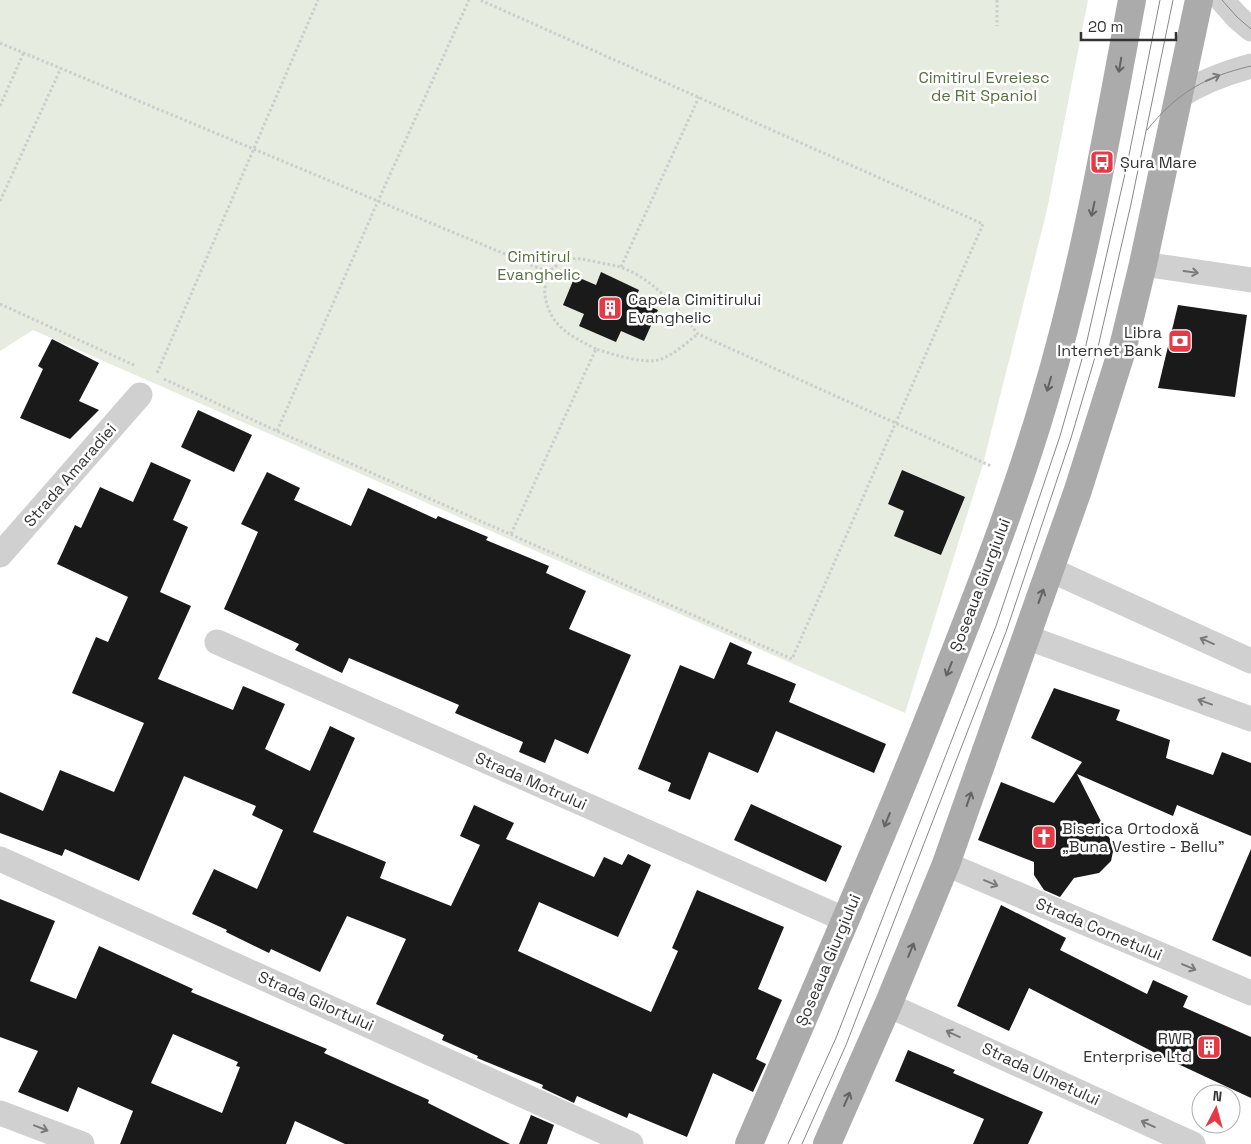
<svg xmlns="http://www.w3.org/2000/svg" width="1251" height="1144" font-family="'Space Grotesk',sans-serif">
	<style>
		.green { fill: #e6ecdf }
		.building { fill: #1a1a1a; fill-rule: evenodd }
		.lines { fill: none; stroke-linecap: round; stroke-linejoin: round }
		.path { stroke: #cdcdcd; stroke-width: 3; stroke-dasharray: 2.5 2.5; stroke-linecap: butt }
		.minor { stroke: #d0d0d0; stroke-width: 25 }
		.primary { stroke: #ababab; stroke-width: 28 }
		.tram { stroke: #888; stroke-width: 1 }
		.oneway { stroke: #636363 }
		.oneway2 { stroke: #7a7a7a }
		.labels { text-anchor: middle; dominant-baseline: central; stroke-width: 5; stroke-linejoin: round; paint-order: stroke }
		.park-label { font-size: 16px; fill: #56703f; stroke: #fff }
		.poi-label { font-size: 16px; fill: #333; stroke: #fff; text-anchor: start }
		.street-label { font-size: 16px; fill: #333; stroke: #fff }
	</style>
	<rect width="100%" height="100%" fill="#fff"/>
	<!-- green -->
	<path class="green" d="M0,0h1088l-41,210 -64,254 -78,249 -872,-383 -33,21z"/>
	<!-- building -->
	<g class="building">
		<path d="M601,272l38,18 -4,10 23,10 -14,31 -23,-10 -5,11 -37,-16 5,-12 -21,-9 12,-29 21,9z"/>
		<path d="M1178,305l69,10 -12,82 -77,-9z"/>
		<path d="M52,339l47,24 -20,38 20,9 -29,29 -50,-21 23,-49 -5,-3z"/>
		<path d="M198,410l54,25 -18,37 -53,-25z"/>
		<path d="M151,462l40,18 -18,40 15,7 -28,65 31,14 -33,73 75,31 10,-24 42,18 -20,45 45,22 20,-45 25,12 -42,94 73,30 -6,16 71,28 29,-61 -20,-9 14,-31 40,18 -8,16 88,38 10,-20 18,8 6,-11 23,11 -33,72 -79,-35 -21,49 133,61 27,-61 -6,-3 25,-58 87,37 -26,62 24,11 -26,59 10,5 -13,28 -40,-19 -26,64 -58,-24 -2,5 -50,-22 -3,7 -32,-15 1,-3 -66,-27 1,-2 -36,-16 2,-5 -68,-31 30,-65 -59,-23 -27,56 -49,-23 -2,4 -43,-21 1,-2 -35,-16 22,-45 43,20 26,-59 -31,-15 4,-9 -72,-30 -45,105 -74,-32 -3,7 -62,-23v-41l43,19 17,-41 54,22 30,-69 -72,-30 24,-56 12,5 20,-45 -71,-33 18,-39 6,3 19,-41 33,15z"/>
		<path d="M902,470l63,27 -24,58 -47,-19 10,-25 -16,-7z"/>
		<path d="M267,472l33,16 -6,12 57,26 17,-38 68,31 2,-3 50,21 -2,3 63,26 -3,7 40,18 -17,38 62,26 -43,99 -33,-15 -10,24 -26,-11 4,-10 -68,-29 4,-8 -110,-47 -7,15 -47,-23 4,-6 -75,-35 34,-77 -17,-8z"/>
		<path d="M730,642l22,10 -5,12 49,20 -7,18 97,42 -12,29 -98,-42 -18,42 -49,-21 -19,48 -22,-9 3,-8 -33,-14 42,-104 34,14z"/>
		<path d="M1054,688l66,22 -4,10 54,20 -4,18 47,17 9,-23 29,11v73l-74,-31 -4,11 -96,-42 37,73 -3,14 -12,12 -25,5 -14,19 -16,-7 -10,-15v-13l-56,-22 23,-58 53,21 28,-41 -51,-24z"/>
		<path d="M751,804l91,42 -16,36 -92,-42z"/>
		<path d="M1251,849v108l-39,-17z"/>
		<path d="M0,899l55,22 -25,60 46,18 23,-53 94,43 -2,3 136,57 -3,4 105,47 -1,3 82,41h-165l-50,-23 -9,23h-166l13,-33 -55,-24 -10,25 -50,-20 20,-41 -38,-14zM173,1034l65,28 -2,4 4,1 -18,46 -71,-30z"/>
		<path d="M1001,905l65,33 -6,12 87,44 6,-14 35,16 -5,11 68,30v61l-88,-41 -134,-69 -20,43 -52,-25z"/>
		<path d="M908,1050l47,20 -2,3 90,39 -15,32h-55l11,-25 -89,-38z"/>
		<path d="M531,1115l23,10 -7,19h-28z"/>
	</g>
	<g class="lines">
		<!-- path -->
		<g class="path">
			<path d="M997,0v26"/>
			<path d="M0,43l548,229"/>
			<path d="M0,106l24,-54"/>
			<path d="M0,201l61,-133"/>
			<path d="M621,267l78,-170"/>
			<path d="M0,304l136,62"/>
			<path d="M596,349c-25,-13 -47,-23 -51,-54 -1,-7 2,-16 3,-23 20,-16 25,-15 49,-10 8,2 16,3 23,5 33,11 58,42 78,67l293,132"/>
			<path d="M157,373l161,-373"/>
			<path d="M164,379l113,52 515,228 191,-435 -503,-224"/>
			<path d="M277,431l101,-230 91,-201"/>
			<path d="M511,534l85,-185c15,5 48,15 62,11 15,-4 28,-17 40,-26"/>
		</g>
		<!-- minor -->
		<g class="minor">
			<path d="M1222,0l15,17 14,12"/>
			<path d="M1178,97c23,-15 47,-24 73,-31"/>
			<path d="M1143,264l108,16"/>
			<path d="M0,555l140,-160"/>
			<path d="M1051,570l200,91"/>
			<path d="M1026,637l225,82"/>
			<path d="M217,642l629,278"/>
			<path d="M0,859l631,285"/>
			<path d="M946,864l305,129"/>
			<path d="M888,1005l305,139"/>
			<path d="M0,1113l82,31"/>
		</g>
		<!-- primary -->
		<g class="primary">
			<path d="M749,1144c65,-151 131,-301 191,-454 38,-96 76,-193 105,-292 39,-131 62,-264 87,-398"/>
			<path d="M827,1144l61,-139 58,-141 132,-374 45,-143 20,-83 56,-264"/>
		</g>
		<!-- tram -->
		<g class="tram">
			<path d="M1222,0l15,17 14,12"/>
			<path d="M1147,130c30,-37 57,-53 104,-64"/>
			<path d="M788,1144l48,-106 160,-412 64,-190 26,-91 41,-180 33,-165"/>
			<path d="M802,1144l44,-99 160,-413 65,-194 27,-91 33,-143 42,-204"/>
		</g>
	</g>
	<!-- one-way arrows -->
	<defs><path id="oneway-shaft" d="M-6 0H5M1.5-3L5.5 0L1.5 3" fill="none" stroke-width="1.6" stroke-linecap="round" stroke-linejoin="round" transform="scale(1.25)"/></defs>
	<g class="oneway">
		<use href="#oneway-shaft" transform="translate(1120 65) rotate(100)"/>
		<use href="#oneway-shaft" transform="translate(1093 209) rotate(102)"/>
		<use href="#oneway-shaft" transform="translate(1049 384) rotate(106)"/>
		<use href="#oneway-shaft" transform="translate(1041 596) rotate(-70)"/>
		<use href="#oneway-shaft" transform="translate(949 669) rotate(112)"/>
		<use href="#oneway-shaft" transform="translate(969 799) rotate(-71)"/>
		<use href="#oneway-shaft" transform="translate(887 820) rotate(112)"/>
		<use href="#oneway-shaft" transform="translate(911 950) rotate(-68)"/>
		<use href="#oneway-shaft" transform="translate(847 1099) rotate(-66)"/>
	</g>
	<g class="oneway2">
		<use href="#oneway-shaft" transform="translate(1213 78) rotate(-23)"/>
		<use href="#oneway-shaft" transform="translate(1191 272) rotate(8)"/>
		<use href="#oneway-shaft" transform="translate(1207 641) rotate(-156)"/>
		<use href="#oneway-shaft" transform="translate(1205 702) rotate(-160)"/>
		<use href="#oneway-shaft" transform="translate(991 883) rotate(23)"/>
		<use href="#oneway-shaft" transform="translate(1189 967) rotate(23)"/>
		<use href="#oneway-shaft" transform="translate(953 1034) rotate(-155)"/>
		<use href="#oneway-shaft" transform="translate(1148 1124) rotate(-155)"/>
		<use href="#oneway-shaft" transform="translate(41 1128) rotate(21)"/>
	</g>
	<!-- icons -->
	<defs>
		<g id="bus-square" transform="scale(1.25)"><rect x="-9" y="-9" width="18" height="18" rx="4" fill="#e63946" stroke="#fff"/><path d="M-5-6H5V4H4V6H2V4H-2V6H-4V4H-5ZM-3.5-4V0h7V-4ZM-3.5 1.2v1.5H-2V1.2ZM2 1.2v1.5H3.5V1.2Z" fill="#fff"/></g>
		<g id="building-square" transform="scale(1.25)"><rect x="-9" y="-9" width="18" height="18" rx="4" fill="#e63946" stroke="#fff"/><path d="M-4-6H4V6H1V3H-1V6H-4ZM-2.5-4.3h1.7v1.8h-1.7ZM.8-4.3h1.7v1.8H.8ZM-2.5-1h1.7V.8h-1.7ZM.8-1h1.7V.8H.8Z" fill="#fff"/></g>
		<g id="bank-square" transform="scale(1.25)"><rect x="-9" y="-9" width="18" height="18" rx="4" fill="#e63946" stroke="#fff"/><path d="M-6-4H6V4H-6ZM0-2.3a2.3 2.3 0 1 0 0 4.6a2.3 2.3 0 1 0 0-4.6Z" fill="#fff"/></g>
		<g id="church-square" transform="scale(1.25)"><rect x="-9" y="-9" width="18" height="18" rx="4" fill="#e63946" stroke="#fff"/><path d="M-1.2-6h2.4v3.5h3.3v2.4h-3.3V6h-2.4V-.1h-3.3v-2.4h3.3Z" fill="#fff"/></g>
	</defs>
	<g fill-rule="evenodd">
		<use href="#bus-square" x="1102" y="162"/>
		<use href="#building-square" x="610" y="308"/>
		<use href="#bank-square" x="1180" y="341"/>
		<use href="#church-square" x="1044" y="837"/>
		<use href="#building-square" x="1209" y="1047"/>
	</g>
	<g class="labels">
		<!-- park labels -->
		<g class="park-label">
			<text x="984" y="77">Cimitirul Evreiesc<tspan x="984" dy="18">de Rit Spaniol</tspan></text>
			<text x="539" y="256">Cimitirul<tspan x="539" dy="18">Evanghelic</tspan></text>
		</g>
		<!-- poi labels -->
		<g class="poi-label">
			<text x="1120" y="162">Șura Mare</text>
			<text x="628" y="299">Capela Cimitirului<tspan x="628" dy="18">Evanghelic</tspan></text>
			<text x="1162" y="332" text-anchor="end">Libra<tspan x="1162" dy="18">Internet Bank</tspan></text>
			<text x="1062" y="828">Biserica Ortodoxă<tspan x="1062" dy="18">„Buna Vestire - Bellu”</tspan></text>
			<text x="1192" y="1038" text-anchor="end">RWR<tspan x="1192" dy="18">Enterprise Ltd</tspan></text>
		</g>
		<!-- street labels -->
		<g class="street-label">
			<text transform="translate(70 475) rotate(-49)">Strada Amaradiei</text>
			<text transform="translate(980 585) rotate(-69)">Șoseaua Giurgiului</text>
			<text transform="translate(531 781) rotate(24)">Strada Motrului</text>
			<text transform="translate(1099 929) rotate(23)">Strada Cornetului</text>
			<text transform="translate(828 960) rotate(-67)">Șoseaua Giurgiului</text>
			<text transform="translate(316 1001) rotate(24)">Strada Gilortului</text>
			<text transform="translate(1041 1074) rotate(25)">Strada Ulmetului</text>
		</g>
	</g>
	<!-- north arrow -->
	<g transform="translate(1216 1109) rotate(6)"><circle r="24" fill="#ffffff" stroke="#adadad"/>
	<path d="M0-4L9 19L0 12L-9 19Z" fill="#e63946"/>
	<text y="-8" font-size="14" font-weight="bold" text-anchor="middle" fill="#333333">N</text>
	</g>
	<!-- scale -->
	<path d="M1081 32v8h95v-8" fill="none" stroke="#333333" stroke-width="2.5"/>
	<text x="1088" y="32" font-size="15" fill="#333333" stroke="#ffffff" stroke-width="4" paint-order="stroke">20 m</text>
</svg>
